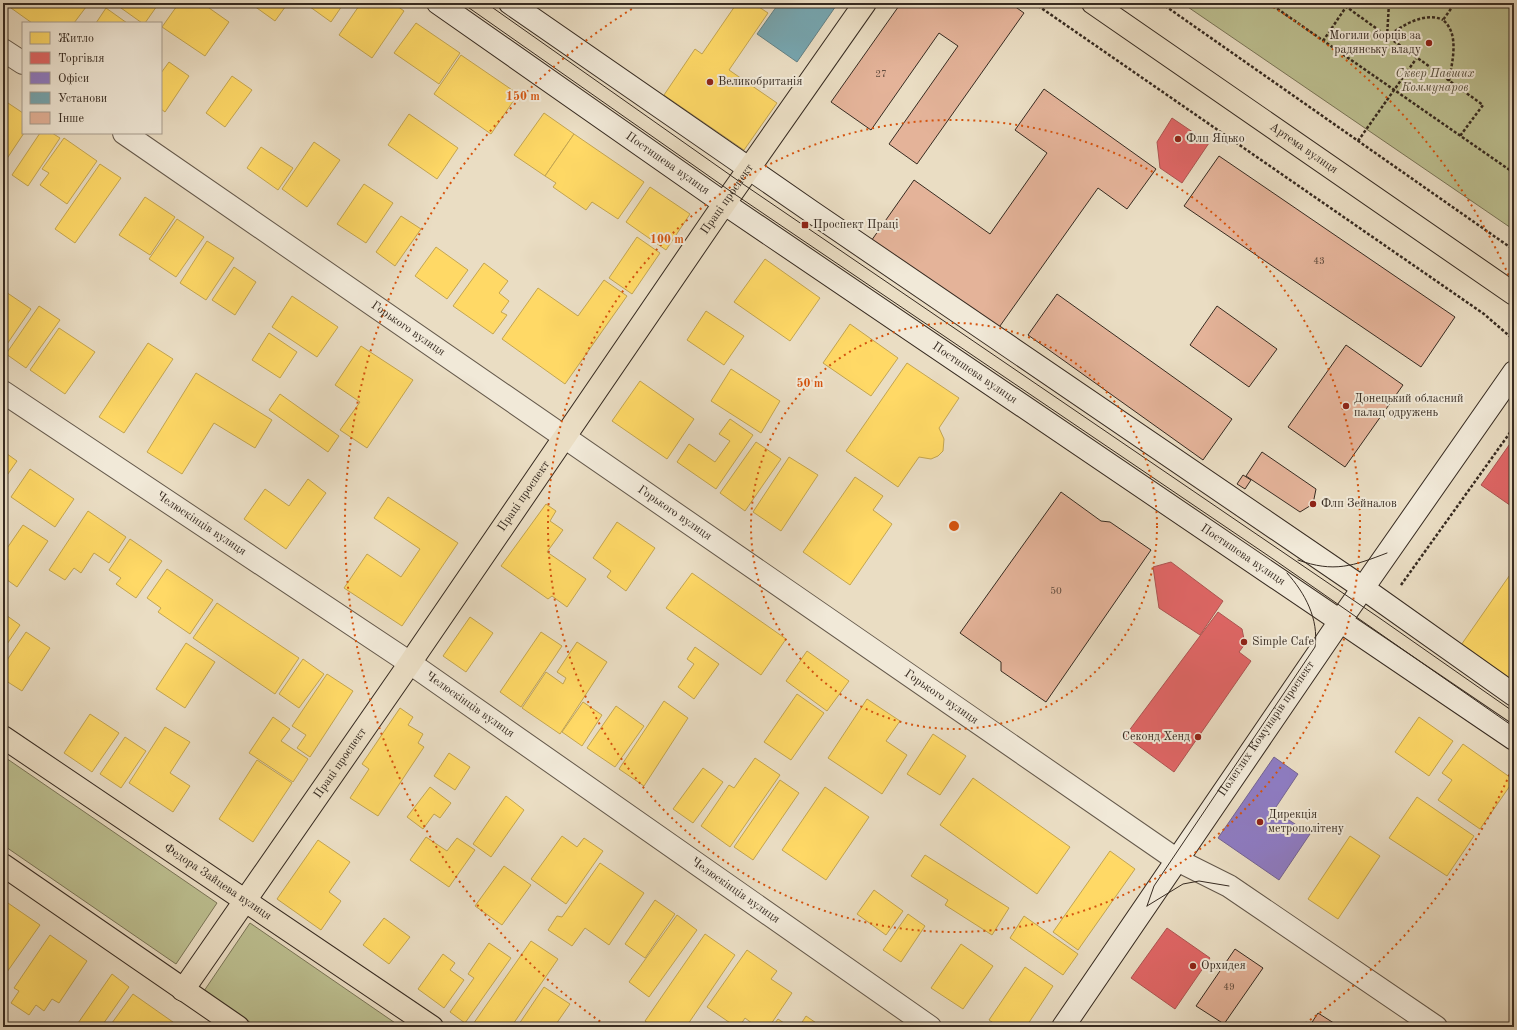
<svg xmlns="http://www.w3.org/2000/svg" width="1517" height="1030" font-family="'Old Standard TT',serif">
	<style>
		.green { fill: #bcbf90; stroke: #7a7558 }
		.homes { fill: #ffd966; stroke: #c3a551 }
		.shops { fill: #e06666; stroke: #ad5451 }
		.offices { fill: #8e7cc3; stroke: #746492 }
		.public { fill: #76a5af; stroke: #638084 }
		.building { fill: #e4b399; stroke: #372b21 }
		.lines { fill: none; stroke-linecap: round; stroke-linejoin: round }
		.street-casing { stroke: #64584a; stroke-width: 24 }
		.secondary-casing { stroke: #372b21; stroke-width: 24 }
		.primary-casing { stroke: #372b21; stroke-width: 24 }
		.path { stroke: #372b21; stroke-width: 2.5; stroke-dasharray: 3 2; stroke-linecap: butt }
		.street { stroke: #f1e9d8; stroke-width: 22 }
		.secondary { stroke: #f1e9d8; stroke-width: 22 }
		.primary { stroke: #eaddc3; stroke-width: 22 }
		.tram { stroke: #372b21; stroke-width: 1 }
		.ring { fill: none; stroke: #d6540e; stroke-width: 2; stroke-dasharray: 2 4 }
		.poi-dot { fill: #8f2418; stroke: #f1e9d8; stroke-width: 1.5 }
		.labels { text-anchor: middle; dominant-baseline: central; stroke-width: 4; stroke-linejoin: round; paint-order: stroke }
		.number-label { font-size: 10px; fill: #624d3f }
		.poi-label { font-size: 12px; fill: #372b21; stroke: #f1e9d8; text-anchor: start }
		.park-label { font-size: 12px; font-style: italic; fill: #58503d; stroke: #f1e9d8 }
		.street-label { font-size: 12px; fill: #372b21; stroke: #f1e9d8 }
		.centre { fill: #d6540e; stroke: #f1e9d8; stroke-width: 2 }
		.ring-label { font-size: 12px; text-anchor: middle; font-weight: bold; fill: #d6540e; stroke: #f1e9d8; stroke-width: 4; stroke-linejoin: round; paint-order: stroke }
	</style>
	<rect width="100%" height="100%" fill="#eaddc3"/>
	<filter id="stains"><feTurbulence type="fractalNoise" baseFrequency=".005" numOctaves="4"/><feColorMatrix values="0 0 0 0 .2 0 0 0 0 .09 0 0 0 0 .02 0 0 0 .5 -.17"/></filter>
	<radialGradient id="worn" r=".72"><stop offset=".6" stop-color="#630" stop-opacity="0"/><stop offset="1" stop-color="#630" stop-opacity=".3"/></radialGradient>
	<!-- green -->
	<g class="green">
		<path d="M1182,3h332v227z"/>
		<path d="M3,756l214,147 -41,61 -173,-119z"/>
		<path d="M250,923l151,104h-144l-53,-36z"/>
	</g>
	<!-- homes -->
	<g class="homes">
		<path d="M4,3h85l-15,20h-42z"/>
		<path d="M114,3h45l-14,20h-3z"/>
		<path d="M179,3h23l27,19 -24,34 -43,-29z"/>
		<path d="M250,3h38l-13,18z"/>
		<path d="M307,3h37l-13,19 -25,-18z"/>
		<path d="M361,3h32l11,8 -32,47 -33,-23z"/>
		<path d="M737,3h16l15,10 -39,57 48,33 -33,47 -80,-55 31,-46 7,5z"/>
		<path d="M106,8l21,15h-31z"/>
		<path d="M416,23l44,30 -21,31 -45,-31z"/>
		<path d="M461,55l57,39 -27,40 -57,-40z"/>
		<path d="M169,62l20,14 -24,36 -4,-3v-36z"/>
		<path d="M232,76l20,14 -27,37 -19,-14z"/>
		<path d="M5,101l18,12 1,20 -18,27 -3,-3v-54z"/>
		<path d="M544,113l30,21 -29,42 -31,-21z"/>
		<path d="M409,114l49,34 -21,31 -49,-34z"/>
		<path d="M40,133h12l8,5 -32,48 -16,-11z"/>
		<path d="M574,134l70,48 -26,37 -26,-17 -6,8 -33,-23 3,-4 -11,-7z"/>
		<path d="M64,138l33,23 -30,43 -27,-19 9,-12 -7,-4z"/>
		<path d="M314,142l26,18 -33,47 -25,-18z"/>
		<path d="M261,147l32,21 -15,22 -31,-22z"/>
		<path d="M100,164l21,14 -46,65 -20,-14z"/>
		<path d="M364,184l29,19 -27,40 -29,-19z"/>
		<path d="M650,187l40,27 -24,36 -40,-28z"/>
		<path d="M145,197l30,20 -25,38 -31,-20z"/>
		<path d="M401,216l20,13 -26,37 -19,-14z"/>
		<path d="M177,219l27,18 -28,40 -27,-18z"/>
		<path d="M637,237l23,16 -28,41 -23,-16z"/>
		<path d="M207,241l27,17 -28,42 -26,-17z"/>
		<path d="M436,247l32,23 -21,29 -32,-23z"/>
		<path d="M765,259l55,39 -30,43 -56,-39z"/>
		<path d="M484,263l24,18 -9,12 10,8 -8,11 6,3 -14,19 -40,-28z"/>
		<path d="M234,267l22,15 -21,33 -23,-15z"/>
		<path d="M604,280l23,16 -62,88 -63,-45 36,-51 40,28z"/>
		<path d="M3,290l28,19 -28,41z"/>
		<path d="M292,296l46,31 -21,30 -45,-30z"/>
		<path d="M39,306l21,14 -34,48 -20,-14z"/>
		<path d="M706,311l38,25 -20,29 -37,-25z"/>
		<path d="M850,324l48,34 -27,38 -48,-33z"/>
		<path d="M59,328l36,24 -30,42 -35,-24z"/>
		<path d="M269,333l28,19 -17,26 -28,-18z"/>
		<path d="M148,343l25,16 -49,74 -25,-16z"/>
		<path d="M361,346l52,34 -46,68 -27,-18 20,-28 -25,-17z"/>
		<path d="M907,363l52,35 -20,30 5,11 -1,12 -5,5 -7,3 -12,-2 -21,30 -52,-36z"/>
		<path d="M731,369l49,32 -19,32 -50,-32z"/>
		<path d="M196,373l76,47 -17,28 -41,-25 -32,51 -35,-22z"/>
		<path d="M640,381l54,38 -27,40 -55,-38z"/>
		<path d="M280,394l59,42 -11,16 -59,-42z"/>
		<path d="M730,419l23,16 -37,54 -39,-27 12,-18 26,18 15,-21 -11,-7z"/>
		<path d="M756,442l25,17 -36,52 -25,-18z"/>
		<path d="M3,451l14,10 -14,20z"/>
		<path d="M789,457l29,18 -37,56 -28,-19z"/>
		<path d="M30,469l44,30 -19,28 -44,-30z"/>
		<path d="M855,477l28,19 -10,14 19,14 -42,61 -47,-33z"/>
		<path d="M308,479l18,14 -40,56 -42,-30 21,-30 24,17z"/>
		<path d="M388,497l70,46 -56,83 -58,-38 23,-34 34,23 19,-28 -46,-31z"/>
		<path d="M546,504l10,7 -6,10 13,9 -16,22 39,27 -19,28 -15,-11 -4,3 -47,-33z"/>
		<path d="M88,511l38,26 -17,26 -15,-10 -13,20 -7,-5 -9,12 -16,-10z"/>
		<path d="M617,522l38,26 -29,43 -19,-14 4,-6 -18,-13z"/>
		<path d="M23,525l25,16 -31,46 -14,-10v-10l5,-8 -5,-5z"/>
		<path d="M130,539l32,22 -26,37 -20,-14 5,-6 -12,-8z"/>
		<path d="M167,569l46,31 -23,34 -32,-22 3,-4 -14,-10z"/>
		<path d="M1514,569v115l-55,-36z"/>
		<path d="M692,573l94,66 -25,36 -95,-67z"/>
		<path d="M217,603l82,55 -24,36 -82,-56z"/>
		<path d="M3,613l17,12 -17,25z"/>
		<path d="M470,617l23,16 -27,39 -23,-16z"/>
		<path d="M26,632l24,16 -28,43 -19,-12v-13z"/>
		<path d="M541,632l21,14 -41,61 -21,-15z"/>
		<path d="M577,642l30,20 -47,72 -38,-26 24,-36 17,12 3,-6 -9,-6z"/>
		<path d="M186,643l29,19 -30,46 -29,-19z"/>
		<path d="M695,647l24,17 -25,35 -16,-12 16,-23 -7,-5z"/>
		<path d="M807,651l42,30 -22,30 -41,-30z"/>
		<path d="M303,659l21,15 -25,34 -20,-14z"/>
		<path d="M327,674l26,17 -43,66 -13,-9 9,-13 -14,-9z"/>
		<path d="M797,694l27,19 -33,47 -27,-18z"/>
		<path d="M867,699l33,22 -14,20 21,14 -25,39 -54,-36z"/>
		<path d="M664,701l24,17 -44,68 -25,-17z"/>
		<path d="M583,702l19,13 -20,31 -20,-14z"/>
		<path d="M616,706l28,20 -29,41 -28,-19z"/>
		<path d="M400,708l13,9 -5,8 15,9 -5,9 6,4 -46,69 -28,-18 19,-29 -7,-5z"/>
		<path d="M90,714l29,19 -27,39 -28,-19z"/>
		<path d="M273,717l17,12 -9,12 27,18 -15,23 -44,-29z"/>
		<path d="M1419,717l34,24 -24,35 -34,-24z"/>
		<path d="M165,727l25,15 -20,31 20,13 -17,26 -44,-29z"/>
		<path d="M933,734l33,22 -26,39 -33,-21z"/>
		<path d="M125,737l21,14 -25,37 -21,-14z"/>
		<path d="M1463,744l51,36 -34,49 -42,-29 14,-20 -10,-7z"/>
		<path d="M449,753l21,14 -15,23 -21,-14z"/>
		<path d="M755,758l25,17 -50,72 -29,-21 28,-41 5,3z"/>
		<path d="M257,760l35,23 -39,59 -34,-23z"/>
		<path d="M703,768l20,14 -30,41 -20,-14z"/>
		<path d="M973,778l97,69 -33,47 -97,-69z"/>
		<path d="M780,780l19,13 -46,67 -19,-13z"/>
		<path d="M430,787l21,16 -11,15 -6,-4 -11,15 -16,-12z"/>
		<path d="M825,787l44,30 -43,63 -44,-30z"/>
		<path d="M506,796l18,14 -33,47 -18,-13z"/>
		<path d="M1417,797l57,39 -27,40 -58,-38z"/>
		<path d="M562,836l15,11 7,-9 19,13 -37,53 -35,-25z"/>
		<path d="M1350,836l30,20 -42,63 -30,-20z"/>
		<path d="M426,837l21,14 10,-13 18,12 -26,37 -39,-27z"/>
		<path d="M318,840l32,22 -21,30 12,9 -20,29 -44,-31z"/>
		<path d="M1110,851l25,18 -57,81 -25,-18z"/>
		<path d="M925,855l84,53 -17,27 -47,-30 3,-5 -37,-24z"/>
		<path d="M600,863l44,30 -35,52 -24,-17 -13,18 -24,-16 9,-14 5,1z"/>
		<path d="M504,866l27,19 -29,40 -27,-19z"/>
		<path d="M874,890l29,21 -17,24 -29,-21z"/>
		<path d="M655,900l20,14 -30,44 -20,-14z"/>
		<path d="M5,901l35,24 -33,47 -4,-3v-64z"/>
		<path d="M908,914l17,12 -24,36 -18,-12z"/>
		<path d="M677,915l20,15 -48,67 -20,-15z"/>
		<path d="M1024,916l54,38 -15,21 -53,-37z"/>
		<path d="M384,918l26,19 -21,27 -26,-19z"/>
		<path d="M705,934l30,21 -49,72h-33l-8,-6z"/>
		<path d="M50,935l37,26 -28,42 -7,-4 -8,12 -8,-6 -7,10 -18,-12 8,-12 -5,-3z"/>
		<path d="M531,941l27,18 -47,68h-40z"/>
		<path d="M489,943l22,15 -46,65 -15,-11 24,-34 -6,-4z"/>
		<path d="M961,944l32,22 -30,43 -32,-21z"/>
		<path d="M747,950l30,21 -6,8 21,14 -23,34h-12l-12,-9 -6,9h-3l-29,-20z"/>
		<path d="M443,954l12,9 -5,7 14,10 -20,28 -26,-19z"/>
		<path d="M1025,967l28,19 -27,41h-27l-10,-7z"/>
		<path d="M112,974l17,13 -28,40h-23l-2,-1z"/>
		<path d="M544,987l26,17 -16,23h-37z"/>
		<path d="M133,994l47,33h-71z"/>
		<path d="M806,1016l16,11h-23z"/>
		<path d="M778,1019l12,8h-18z"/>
	</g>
	<!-- shops -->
	<g class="shops">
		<path d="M1172,118l37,25 -27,40 -22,-15 -3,-26z"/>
		<path d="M1514,438v70l-33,-23z"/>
		<path d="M1171,562l52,39 -23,34 -41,-27 -6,-41z"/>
		<path d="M1218,612l24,17 3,15 -6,8 12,9 -77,111 -49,-36z"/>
		<path d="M1167,928l43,30 -35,51 -44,-31z"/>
	</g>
	<!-- offices -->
	<path class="offices" d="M1274,757l24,17 -24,36 36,24 -31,46 -61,-42z"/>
	<!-- public -->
	<path class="public" d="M779,3h59l-41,59 -40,-28z"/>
	<!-- building -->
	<g class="building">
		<path d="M901,3h109l14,10 -107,151 -28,-20 69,-98 -19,-13 -68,97 -40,-28z"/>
		<path d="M1044,89l112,80 -29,40 -29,-21 -103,145 -126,-89 45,-64 76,54 57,-81 -32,-23z"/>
		<path d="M1219,156l236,161 -34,50 -237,-161z"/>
		<path d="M1057,294l175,125 -29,41 -175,-125z"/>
		<path d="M1217,306l60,43 -28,38 -59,-42z"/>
		<path d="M1346,345l57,40 -58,82 -57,-40z"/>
		<path d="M1262,452l54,37 -3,15 -13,8 -54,-36z"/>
		<path d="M1243,475l8,5 -6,9 -8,-5z"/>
		<path d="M1061,492l40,29 9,1 41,28 -105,152 -45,-31v-9l-41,-29z"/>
		<path d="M1235,949l28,19 -39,56 -28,-18z"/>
		<path d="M1318,1013l22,14h-31z"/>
	</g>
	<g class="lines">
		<!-- street casing -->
		<g class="street-casing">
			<g id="street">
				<path d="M3,50l20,13"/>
				<path id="s1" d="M124,133l1053,727 52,26 207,141"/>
				<path id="s2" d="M3,392l407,271 520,364"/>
			</g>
		</g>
		<!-- secondary casing -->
		<g class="secondary-casing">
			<g id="secondary">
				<path id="s3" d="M438,3l287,201 789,535"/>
				<path d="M510,3l302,209 551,376 151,107"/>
				<path id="s4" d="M1063,1027l284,-416 167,-239"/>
			</g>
		</g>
		<!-- primary casing -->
		<g class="primary-casing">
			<g id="primary">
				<path id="s5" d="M1093,3l421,291"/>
				<path id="s6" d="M3,737l429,290"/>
				<path d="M3,865l235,162"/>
				<path id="s7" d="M183,990l227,-327 305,-446 150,-214"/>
			</g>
		</g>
		<!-- path -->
		<g class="path">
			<path d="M1034,3l450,311 30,26"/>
			<path d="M1161,3l353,247"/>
			<path d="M1269,3l245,170"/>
			<path d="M1341,3l142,102 -23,31"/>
			<path d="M1387,37c14,-11 38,-26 56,-17"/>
			<path d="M1387,37l2,-34"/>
			<path d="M1323,41l23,-34"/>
			<path d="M1449,81c3,-19 11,-47 -6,-61l12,-17"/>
			<path d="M1358,141l58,-82"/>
			<path d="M1401,585l113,-158"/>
		</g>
		<!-- street -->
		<use href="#street" class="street"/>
		<!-- secondary -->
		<use href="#secondary" class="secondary"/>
		<!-- primary -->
		<use href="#primary" class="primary"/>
		<!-- tram -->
		<g class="tram">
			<path d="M462,3l271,190 543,368 238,166"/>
			<path d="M486,3l254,179 638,435 136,95"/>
			<path d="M1298,560c36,13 55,6 89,-7"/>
			<path d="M1147,906l7,-20 161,-239c4,-28 -10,-54 -28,-74"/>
			<path d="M1147,906l36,-22 16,-3 30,5"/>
		</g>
	</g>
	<!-- distance rings -->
	<g class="ring">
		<circle cx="954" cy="526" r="203"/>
		<circle cx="954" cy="526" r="406"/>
		<path d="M1512 769A609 609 0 0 1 1303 1025M605 1025A609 609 0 0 1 640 4M1268 4A609 609 0 0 1 1512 283"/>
	</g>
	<!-- markers -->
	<g class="poi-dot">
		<circle cx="1429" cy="43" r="4"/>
		<circle cx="710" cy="82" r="4"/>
		<circle cx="1178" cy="139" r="4"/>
		<rect x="801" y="221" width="8" height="8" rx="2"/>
		<circle cx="1346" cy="406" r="4"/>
		<circle cx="1313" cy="504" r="4"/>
		<circle cx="1244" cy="642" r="4"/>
		<circle cx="1198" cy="737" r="4"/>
		<circle cx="1260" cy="822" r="4"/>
		<circle cx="1193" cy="966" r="4"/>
	</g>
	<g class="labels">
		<!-- number labels -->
		<g class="number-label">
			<text x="881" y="74">27</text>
			<text x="1319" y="261">43</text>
			<text x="1056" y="591">50</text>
			<text x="1229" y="987">49</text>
		</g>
		<!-- poi labels -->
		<g class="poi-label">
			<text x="1421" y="36" text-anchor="end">Могили борців за<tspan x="1421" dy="14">радянську владу</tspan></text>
			<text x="718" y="82">Великобританія</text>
			<text x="1186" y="139">Флп Яцько</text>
			<text x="813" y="225">Проспект Праці</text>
			<text x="1354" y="399">Донецький обласний<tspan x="1354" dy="14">палац одружень</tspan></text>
			<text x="1321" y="504">Флп Зейналов</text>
			<text x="1252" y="642">Simple Cafe</text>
			<text x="1190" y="737" text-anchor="end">Секонд Хенд</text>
			<text x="1268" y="815">Дирекція<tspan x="1268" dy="14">метрополітену</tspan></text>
			<text x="1201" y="966">Орхидея</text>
		</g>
		<!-- park labels -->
		<g class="park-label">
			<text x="1435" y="74">Сквер Павших<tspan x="1435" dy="14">Коммунаров</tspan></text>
		</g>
		<!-- street labels -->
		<g class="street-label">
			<text stroke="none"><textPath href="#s5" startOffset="256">Артема вулиця</textPath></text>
			<text stroke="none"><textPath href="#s3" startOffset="280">Постишева вулиця</textPath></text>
			<text stroke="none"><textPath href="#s7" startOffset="960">Праці проспект</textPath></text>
			<text stroke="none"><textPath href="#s1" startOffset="345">Горького вулиця</textPath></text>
			<text stroke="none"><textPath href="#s3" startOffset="652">Постишева вулиця</textPath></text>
			<text stroke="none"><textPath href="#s7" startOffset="600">Праці проспект</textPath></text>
			<text stroke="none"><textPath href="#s1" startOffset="669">Горького вулиця</textPath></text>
			<text stroke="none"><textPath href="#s2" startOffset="238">Челюскінців вулиця</textPath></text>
			<text stroke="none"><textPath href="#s3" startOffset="976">Постишева вулиця</textPath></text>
			<text stroke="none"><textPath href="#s1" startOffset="993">Горького вулиця</textPath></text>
			<text stroke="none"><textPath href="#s2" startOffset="562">Челюскінців вулиця</textPath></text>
			<text stroke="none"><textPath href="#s4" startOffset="361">Полеглих Комунарів проспект</textPath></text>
			<text stroke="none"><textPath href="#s7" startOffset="276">Праці проспект</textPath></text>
			<text stroke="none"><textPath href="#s6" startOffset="259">Федора Зайцева вулиця</textPath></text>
			<text stroke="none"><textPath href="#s2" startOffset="886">Челюскінців вулиця</textPath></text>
		</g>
	</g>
	<circle cx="954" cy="526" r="6" class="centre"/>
	<g class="ring-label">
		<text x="523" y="100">150 m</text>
		<text x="667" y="243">100 m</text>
		<text x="810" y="387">50 m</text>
	</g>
	<!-- margin -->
	<rect width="1517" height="1030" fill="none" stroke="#eaddc3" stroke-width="16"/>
	<rect x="4" y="4" width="1509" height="1022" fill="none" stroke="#372b21" stroke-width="2"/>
	<rect x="8" y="8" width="1501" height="1014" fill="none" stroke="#372b21"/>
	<!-- legend -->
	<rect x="22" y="22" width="140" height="112" fill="#f1e9d8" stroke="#a79d8f"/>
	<rect x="30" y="32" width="20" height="12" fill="#ffd966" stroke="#a79d8f"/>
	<text x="58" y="42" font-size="12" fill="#372b21">Житло</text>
	<rect x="30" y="52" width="20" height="12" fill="#e06666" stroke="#a79d8f"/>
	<text x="58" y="62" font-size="12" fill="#372b21">Торгівля</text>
	<rect x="30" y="72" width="20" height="12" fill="#8e7cc3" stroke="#a79d8f"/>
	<text x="58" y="82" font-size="12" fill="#372b21">Офіси</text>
	<rect x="30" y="92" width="20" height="12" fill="#76a5af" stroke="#a79d8f"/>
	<text x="58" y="102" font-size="12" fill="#372b21">Установи</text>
	<rect x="30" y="112" width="20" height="12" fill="#e4b399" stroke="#a79d8f"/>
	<text x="58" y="122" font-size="12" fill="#372b21">Інше</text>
	<rect width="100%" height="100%" filter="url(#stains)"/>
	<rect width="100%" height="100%" fill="url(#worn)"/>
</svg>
